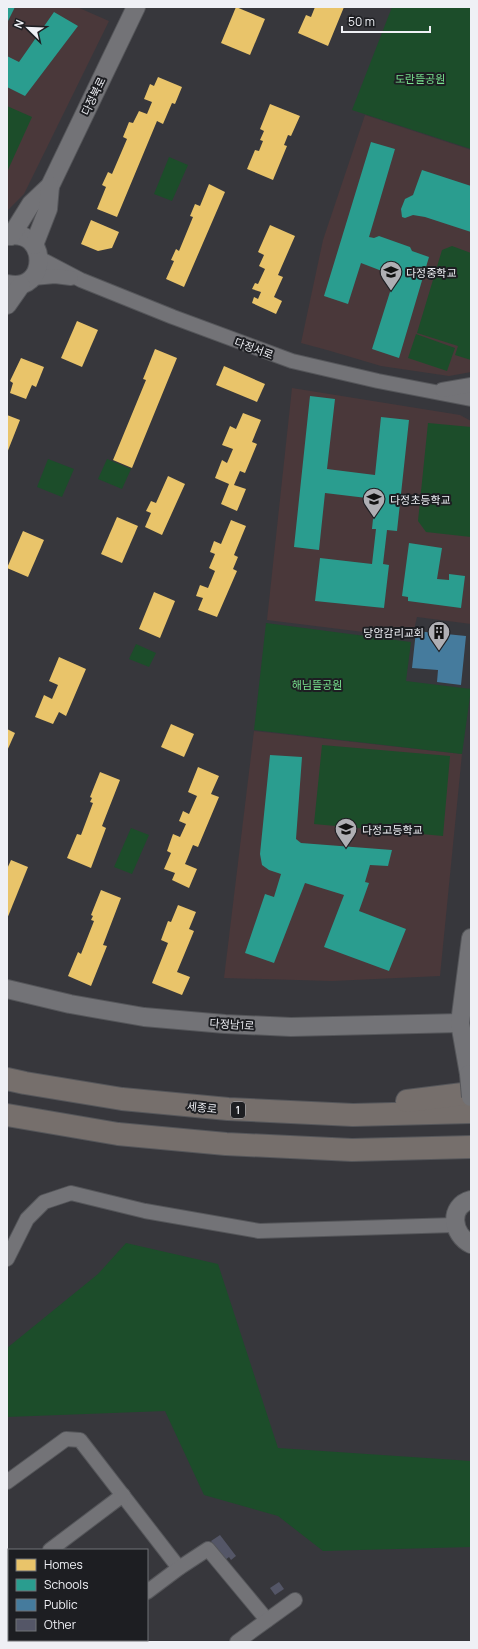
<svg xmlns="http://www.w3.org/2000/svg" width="478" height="1649" font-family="Manrope,'Noto Sans KR',sans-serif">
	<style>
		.education { fill: #4a383a }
		.green { fill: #1c4d2a }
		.homes { fill: #e9c46a }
		.schools { fill: #2a9d8f }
		.public { fill: #457b9d }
		.building { fill: #545667 }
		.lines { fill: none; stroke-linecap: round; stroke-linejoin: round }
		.minor-casing { stroke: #55565a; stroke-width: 16 }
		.tertiary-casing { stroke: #55565a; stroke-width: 20 }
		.trunk-casing { stroke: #55565a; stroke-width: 24 }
		.minor { stroke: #737377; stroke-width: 14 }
		.tertiary { stroke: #737377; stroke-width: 18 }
		.trunk { stroke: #766f6c; stroke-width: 22 }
		.tertiary-bridge-casing { stroke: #55565a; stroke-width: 20; stroke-linecap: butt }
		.tertiary-bridge { stroke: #737377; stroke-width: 18 }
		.labels { text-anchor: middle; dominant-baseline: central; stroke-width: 4; stroke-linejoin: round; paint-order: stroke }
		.shield { fill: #1d1e22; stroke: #b0b1b6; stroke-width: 1 }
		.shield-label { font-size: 10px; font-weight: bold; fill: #eff0f5 }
		.park-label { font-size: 11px; fill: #78e08e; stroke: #1d1e22 }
		.street-label { font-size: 11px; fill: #eff0f5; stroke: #1d1e22 }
		.poi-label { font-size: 11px; fill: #eff0f5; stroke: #1d1e22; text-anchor: start }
	</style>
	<rect width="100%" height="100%" fill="#37373c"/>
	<!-- education -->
	<g class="education">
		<path d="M7,7h70l32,14 -85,173 -17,17z"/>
		<path d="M365,115l106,35v222l-22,4 -68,-10 -54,-16 -26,-7 22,-103z"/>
		<path d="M292,388l168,27 11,6v203l-54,-7 -5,21 -145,-18z"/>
		<path d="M254,731l208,23 -22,222 -108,5 -108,-3z"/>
	</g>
	<!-- green -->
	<g class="green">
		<path d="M392,7h79v142l-119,-39z"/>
		<path d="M7,106l25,11 -25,55z"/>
		<path d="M169,157l19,8 -16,36 -18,-7z"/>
		<path d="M452,246l19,7v107l-16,-5 3,-9 -41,-13 25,-83z"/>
		<path d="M416,334l39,14 -8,23 -39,-13z"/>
		<path d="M428,423l43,4v110l-45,-5 -8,-11z"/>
		<path d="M48,459l26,10 -12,28 -25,-10z"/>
		<path d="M107,459l24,10 -9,20 -24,-10z"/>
		<path d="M266,623l145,19 -5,39 65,8 -9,65 -208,-24z"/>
		<path d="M136,644l20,9 -7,14 -20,-8z"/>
		<path d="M322,745l128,11 -7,80 -129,-12z"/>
		<path d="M131,828l18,7 -17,39 -18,-7z"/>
		<path d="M126,1243l92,21 60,184 193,13v86l-148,4 -45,-35 -74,-21 -39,-84 -158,6v-69l91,-74z"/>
	</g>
	<!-- homes -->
	<g class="homes">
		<path d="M236,7l29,12 -15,36 -29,-12z"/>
		<path d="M315,7h29l-16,39 -30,-13 8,-18 5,2z"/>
		<path d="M158,77l24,10 -7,17 -3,-1 -9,21 -6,-3 -40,96 -20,-8 9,-22 -4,-2 6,-13 4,2 15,-35 -4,-2 6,-15 4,1 6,-12 8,3 5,-12 -8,-3 6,-15 4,2z"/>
		<path d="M270,104l30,12 -9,20 -3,-1 -4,10 3,1 -14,34 -26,-11 8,-19 4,1 4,-10 -3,-1 4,-9 -4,-2z"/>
		<path d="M209,184l16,8 -41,95 -18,-8 8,-18 -3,-1 5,-11 3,2 14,-34 -3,-1 5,-12 5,2z"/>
		<path d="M91,220l28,12 -7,16 -14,3 -17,-7z"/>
		<path d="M270,225l25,11 -17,39 5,2 -9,20 8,4 -6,13 -24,-11 2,-6 4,2 3,-7 -9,-3 3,-6 3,1 7,-15 -6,-3 5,-11 -6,-3z"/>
		<path d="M77,321l21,9 -16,37 -21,-9z"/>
		<path d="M155,349l22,9 -45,110 -19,-8 33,-80 -3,-1z"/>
		<path d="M21,358l23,9 -8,20 -4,-2 -6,14 -16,-6 3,-10 -3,-2z"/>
		<path d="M224,366l41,18 -8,18 -41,-17z"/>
		<path d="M243,413l18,7 -9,22 5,2 -12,29 -5,-2 -6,14 12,4 -9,22 -16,-7 8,-20 -14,-6 7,-18 5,3 6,-14 -11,-4 8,-19 6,3z"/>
		<path d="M7,415l13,5 -13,33z"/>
		<path d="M168,476l17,8 -23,51 -17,-8 6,-14 -5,-2 5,-10 5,2z"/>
		<path d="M117,517l21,9 -16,37 -21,-9z"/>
		<path d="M231,520l15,6 -12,29 4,2 -5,12 4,2 -20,46 -19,-7 5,-12 -7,-2 4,-11 8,3 7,-17 -6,-3 6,-14 -5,-2 4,-11 7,3z"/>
		<path d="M23,531l21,9 -16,37 -21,-9z"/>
		<path d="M154,592l21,9 -15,37 -21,-9z"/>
		<path d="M59,657l27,12 -20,47 -7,-4 -6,12 -18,-7 9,-22 8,4 6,-14 -9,-4z"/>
		<path d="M171,724l23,10 -10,23 -23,-10z"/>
		<path d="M7,729l8,4 -8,18z"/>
		<path d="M198,767l21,9 -8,18 8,3 -21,50 -5,-2 -8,19 12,5 -8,19 -17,-8 3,-7 -11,-4 7,-16 -4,-2 6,-17 7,3 6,-13 -7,-3 4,-10 6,3 8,-18 -9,-4z"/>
		<path d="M100,772l20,8 -18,46 4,2 -15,40 -24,-10 10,-24 4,1 12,-32 -3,-1 2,-4 -2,-1z"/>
		<path d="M11,860l17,7 -21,52v-50z"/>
		<path d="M101,890l20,8 -18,47 4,1 -16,40 -23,-10 10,-24 3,2 13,-33 -3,-1 2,-4 -2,-1z"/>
		<path d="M178,905l18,7 -7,17 5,2 -17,41 13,5 -8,18 -30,-12 16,-40 -7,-3 7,-19 3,1z"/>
	</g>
	<!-- schools -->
	<g class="schools">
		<path d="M7,7h8l-8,16z"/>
		<path d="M54,12l24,14 -53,70 -18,-9v-31l12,6z"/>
		<path d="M371,142l24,7 -26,88 5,1 5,-2 31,11 2,4 17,6 -30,101 -27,-9 23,-73 -34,-13 -13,41 -24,-8z"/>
		<path d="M422,170l49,16v46l-46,-15 -12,-2 -8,3 -3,-1 -1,-8 4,-10 8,-4z"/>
		<path d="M310,396l25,3 -8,70 48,6 6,-58 28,3 -12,111 -10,-1 -4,34 6,1 -5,43 -69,-7 5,-43 52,6 4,-35h-4l3,-30 -50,-6 -6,57 -25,-3z"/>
		<path d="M409,543l33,5 -5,31 12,1v-6l16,2 -4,32 -53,-7v-4l-6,-1z"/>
		<path d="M270,755l32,2 -6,82 5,4 91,7 -4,16 -18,-1 -5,17 4,1 -10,28 47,18 -17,42 -65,-24 20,-52 -39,-12 -31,80 -29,-10 20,-59 9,3 7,-23 -12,-4 -7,-5 -2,-11z"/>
	</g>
	<!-- public -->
	<path class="public" d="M416,631l50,5 -5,49 -24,-3 1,-12 -26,-2z"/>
	<!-- building -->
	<g class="building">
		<path d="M220,1535l16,21 -5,4 -2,-3 -4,3 -14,-19z"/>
		<path d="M279,1582l5,7 -9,6 -5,-7z"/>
	</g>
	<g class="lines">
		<!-- minor casing -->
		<g class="minor-casing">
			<g id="minor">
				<path d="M39,258l42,22 92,37 119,44 86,20 93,18"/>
				<path d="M33,278l22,-2 16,2"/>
				<path d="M442,390l29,-5"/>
				<path d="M7,1259l20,-40 17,-17 27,-9 74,18 114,20 196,-6"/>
				<path d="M7,1482l59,-43 14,1 99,128"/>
				<path d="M50,1550l73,-55"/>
				<path d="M7,1582l2,-2"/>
				<path d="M147,1592l32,-24 29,-19 59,71"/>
				<path d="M7,1636l2,2"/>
				<path d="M82,1642l2,-2"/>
				<path d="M237,1642l58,-42"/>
			</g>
		</g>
		<!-- tertiary casing -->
		<g class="tertiary-casing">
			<g id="tertiary">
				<path d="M7,236c42,-9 42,58 0,48"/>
				<path d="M11,236l20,-32 19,-18 86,-179"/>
				<path d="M34,245l14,-36 2,-23"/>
				<path d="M7,305l14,-20"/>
				<path d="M7,989l63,15 74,13 81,7 66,3 169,-4"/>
				<path d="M469,1074l-9,-51 11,-85"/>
				<path d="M471,1200c-23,6 -19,35 0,44"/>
			</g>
		</g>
		<!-- trunk casing -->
		<g class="trunk-casing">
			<g id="trunk">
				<path d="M7,1079l18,4 97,16 106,10 125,6 118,-3"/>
				<path d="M407,1101l64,-8"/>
				<path d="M7,1115l111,19 108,10 126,6 119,-3"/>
			</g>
		</g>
		<!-- minor -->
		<use href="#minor" class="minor"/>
		<!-- tertiary -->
		<use href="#tertiary" class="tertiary"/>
		<!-- trunk -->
		<use href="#trunk" class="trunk"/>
		<!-- tertiary-bridge casing -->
		<g class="tertiary-bridge-casing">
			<path id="tertiary-bridge" d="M469,1074l2,23"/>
		</g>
		<!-- tertiary-bridge -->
		<use href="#tertiary-bridge" class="tertiary-bridge"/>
	</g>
	<!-- icons -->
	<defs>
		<g id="school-pin" transform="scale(1.15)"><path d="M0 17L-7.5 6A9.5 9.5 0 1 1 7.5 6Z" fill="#afafb4" stroke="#1d1e22"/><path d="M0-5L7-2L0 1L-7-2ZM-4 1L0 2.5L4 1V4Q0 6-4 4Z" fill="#111"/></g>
		<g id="building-pin" transform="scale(1.15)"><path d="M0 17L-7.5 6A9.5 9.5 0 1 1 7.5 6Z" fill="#afafb4" stroke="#1d1e22"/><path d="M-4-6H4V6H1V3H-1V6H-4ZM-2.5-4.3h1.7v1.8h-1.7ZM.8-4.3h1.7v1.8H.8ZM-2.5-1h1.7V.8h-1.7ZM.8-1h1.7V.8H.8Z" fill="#111"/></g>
	</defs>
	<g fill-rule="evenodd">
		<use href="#school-pin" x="391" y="272"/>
		<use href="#school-pin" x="374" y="499"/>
		<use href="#building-pin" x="439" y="632"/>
		<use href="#school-pin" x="346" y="829"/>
	</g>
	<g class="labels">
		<!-- shield labels -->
		<rect class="shield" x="231" y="1102" width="14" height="16" rx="3"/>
		<g class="shield-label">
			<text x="238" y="1110">1</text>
		</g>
		<!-- park labels -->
		<g class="park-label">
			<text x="420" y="78">도란뜰공원</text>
			<text x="317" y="684">해님뜰공원</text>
		</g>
		<!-- street labels -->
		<g class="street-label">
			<text transform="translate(93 96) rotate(-64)">다정북로</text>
			<text transform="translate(254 348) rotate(20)">다정서로</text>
			<text transform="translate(232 1024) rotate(4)">다정남1로</text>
			<text transform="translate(202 1107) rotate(6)">세종로</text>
		</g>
		<!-- poi labels -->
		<g class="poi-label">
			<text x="406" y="272">다정중학교</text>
			<text x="390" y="499">다정초등학교</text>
			<text x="424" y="632" text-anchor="end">당암감리교회</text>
			<text x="362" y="829">다정고등학교</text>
		</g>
	</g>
	<!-- border -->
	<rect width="478" height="1649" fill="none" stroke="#eff0f5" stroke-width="16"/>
	<!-- legend -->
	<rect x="8" y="1549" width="140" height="92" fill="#1d1e22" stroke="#717276"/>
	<rect x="16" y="1559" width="20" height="12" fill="#e9c46a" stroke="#717276"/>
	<text x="44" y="1569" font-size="12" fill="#eff0f5">Homes</text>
	<rect x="16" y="1579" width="20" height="12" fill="#2a9d8f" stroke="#717276"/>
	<text x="44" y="1589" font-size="12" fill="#eff0f5">Schools</text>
	<rect x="16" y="1599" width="20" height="12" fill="#457b9d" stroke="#717276"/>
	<text x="44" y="1609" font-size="12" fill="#eff0f5">Public</text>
	<rect x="16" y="1619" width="20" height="12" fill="#545667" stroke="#717276"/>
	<text x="44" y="1629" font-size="12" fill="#eff0f5">Other</text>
	<!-- north arrow -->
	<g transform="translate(28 28) rotate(293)" stroke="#1d1e22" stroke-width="3" paint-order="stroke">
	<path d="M0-3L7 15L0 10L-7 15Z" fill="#eff0f5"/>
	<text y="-6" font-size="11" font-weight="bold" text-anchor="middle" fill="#eff0f5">N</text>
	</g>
	<!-- scale -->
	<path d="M342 26v6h88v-6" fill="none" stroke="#eff0f5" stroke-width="2"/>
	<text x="348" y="26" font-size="12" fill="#eff0f5" stroke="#1d1e22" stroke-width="3" paint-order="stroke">50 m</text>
</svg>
